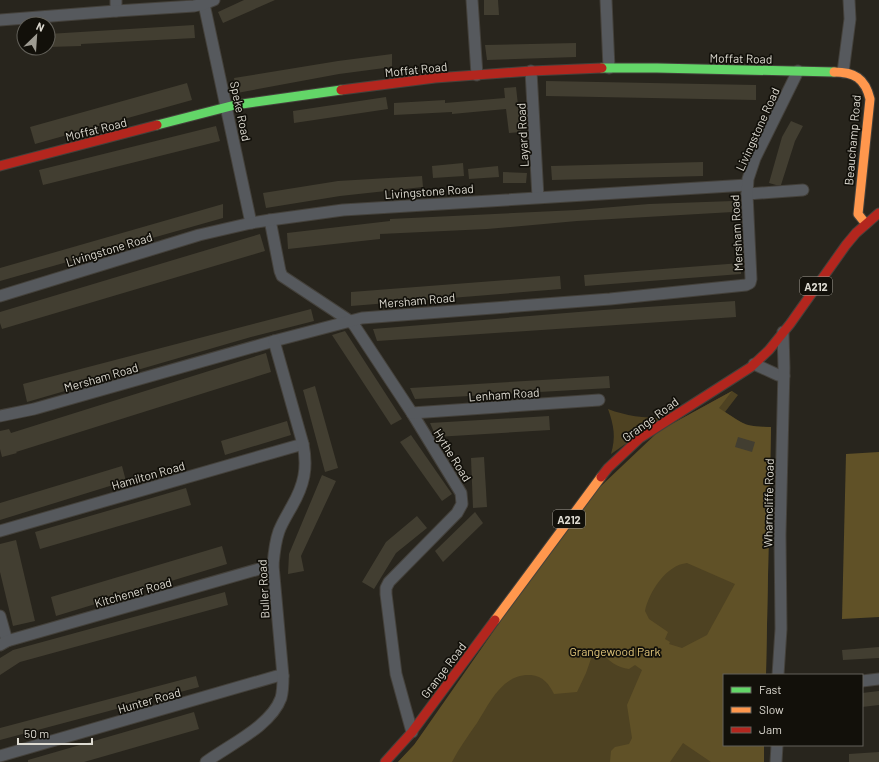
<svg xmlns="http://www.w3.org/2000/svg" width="879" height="762" font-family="Barlow,sans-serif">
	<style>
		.green { fill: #4e4222 }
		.forest { fill: #605127; fill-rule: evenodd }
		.building { fill: #423e31 }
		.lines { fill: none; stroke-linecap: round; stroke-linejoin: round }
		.street-casing { stroke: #44413b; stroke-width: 13 }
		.fast-casing { stroke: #44413b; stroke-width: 11 }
		.slow-casing { stroke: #44413b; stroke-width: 11 }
		.jam-casing { stroke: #44413b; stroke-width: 11 }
		.street { stroke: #56595d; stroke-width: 11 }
		.fast { stroke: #63d668; stroke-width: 9 }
		.slow { stroke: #ff974d; stroke-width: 9 }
		.jam { stroke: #b3261e; stroke-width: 9 }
		.labels { text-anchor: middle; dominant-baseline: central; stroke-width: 3.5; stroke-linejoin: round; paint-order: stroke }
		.shield { fill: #12100a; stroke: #a09d95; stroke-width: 1 }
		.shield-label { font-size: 11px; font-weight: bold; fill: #dddad1 }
		.street-label { font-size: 12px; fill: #dddad1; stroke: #12100a }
		.park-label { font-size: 12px; fill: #e2c77c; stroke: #12100a }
	</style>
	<rect width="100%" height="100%" fill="#28251d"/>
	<!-- green -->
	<g class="green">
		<path d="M732,391l6,4 -13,17 22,14 24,1 -5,248h-42v70h40v17h-366l16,-17 245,-314z"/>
		<path d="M608,409c18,7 36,9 55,9l-52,36c5,-17 3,-28 -3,-45z"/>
	</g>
	<!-- forest -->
	<g class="forest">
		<path d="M732,391l-13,17c23,15 24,19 52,19l-5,248h-42v70h40v17h-53l-28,-19 -13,19h-60l1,-11 4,-4 14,-3 3,-6 -5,-33 15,-35 -7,-5 -6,4c-11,-1 -23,-9 -28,-19h-7l-8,23 -9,19 -23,2c-5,-10 -11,-18 -23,-19 -28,-2 -41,27 -54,48 -9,13 -18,25 -25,39h-54l16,-17 169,-242 76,-72zM687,563l48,21 -28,51 -25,13 -13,-4 1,-2 -5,-3 3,-7 -19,-13 -4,-8c4,-19 21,-46 42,-48z"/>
		<path d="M879,452v165l-37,2 4,-165z"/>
	</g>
	<!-- building -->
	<g class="building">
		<path d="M244,0h31l-52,23 -5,-11z"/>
		<path d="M484,0h14l1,15h-15z"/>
		<path d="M194,25l1,13 -114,6v2l-33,1v-13z"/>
		<path d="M576,43v14l-89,3 -2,-15z"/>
		<path d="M392,54v13l-53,7 -102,19 -3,-15 104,-17z"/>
		<path d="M546,81l210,4v15l-210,-4z"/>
		<path d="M187,83l5,17 -157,44 -5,-17z"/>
		<path d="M516,87l5,45 -12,1 -3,-24 -54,5v-2l-58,3v-12l51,-3v3l60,-5 -1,-10z"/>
		<path d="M386,97l2,12 -94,14 -1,-12z"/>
		<path d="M791,121l12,5 -8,15 -14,44h-5l-7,-2 13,-46z"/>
		<path d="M216,126l4,15 -177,44 -4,-15z"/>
		<path d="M703,162v14l-151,4 -1,-14z"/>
		<path d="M463,163l1,13 -31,2 -1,-12z"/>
		<path d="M498,166l1,11 -30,2 -1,-10z"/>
		<path d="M503,172l24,1 -1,10h-23z"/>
		<path d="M422,176l1,11 -83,9 -74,12 -3,-15 75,-12z"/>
		<path d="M733,201v11l-156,9 -90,8 -107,5v5l-92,10 -1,-16 103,-12v-2l187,-9 72,-6z"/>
		<path d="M223,204v14l-223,63v-13z"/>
		<path d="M260,234l5,17 -263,78 -2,-6v-11z"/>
		<path d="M741,263v11l-156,12 -1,-11z"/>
		<path d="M560,276l1,13 -210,17v-14z"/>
		<path d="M735,301l1,16 -359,24 -4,-12 230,-19z"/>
		<path d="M311,309l3,12 -63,16 -224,65 -4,-18z"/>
		<path d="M345,331l57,88 -11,6 -59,-90z"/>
		<path d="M266,353l5,19 -255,80 1,1 -15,4 -2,-8v-18l9,-2 2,4z"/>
		<path d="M609,376l1,12 -195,11 -5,-11z"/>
		<path d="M315,386l23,82 -13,4 -22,-82z"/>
		<path d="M549,416l1,14 -114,7 -6,-14z"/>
		<path d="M287,421l4,14 -66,20 -4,-14z"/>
		<path d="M411,435l41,59 -10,7 -42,-59z"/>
		<path d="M738,437l17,5 -3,10 -17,-5z"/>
		<path d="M484,457l3,50 -14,1 -2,-50z"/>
		<path d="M122,466l4,15 -126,39v-17z"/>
		<path d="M322,475l14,6 -35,75 3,15 -16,3 1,-20z"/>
		<path d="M186,488l5,17 -151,44 -5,-17z"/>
		<path d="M475,512l8,11 -40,39 -8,-11z"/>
		<path d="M417,516l10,12 -31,25 -22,36 -12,-7 24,-40z"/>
		<path d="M16,540l19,81 -22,5 -13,-54v-28z"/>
		<path d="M222,546l5,18 -171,52 -5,-19z"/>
		<path d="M225,592l3,13 -208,57 -20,13v-17l13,-8z"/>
		<path d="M879,647v11l-36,2 -1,-10z"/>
		<path d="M196,676l3,11 -199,53v-12z"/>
		<path d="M879,691v14l-17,2v-14z"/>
		<path d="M194,712l5,17 -115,33h-56v-2z"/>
		<path d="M879,752v10h-30v-8z"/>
	</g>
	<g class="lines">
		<!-- street casing -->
		<g class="street-casing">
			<g id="street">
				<path d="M116,0v11"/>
				<path d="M472,0l5,75"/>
				<path d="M606,0l3,68"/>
				<path d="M204,4l47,219"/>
				<path d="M0,20l116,-9 78,-5 10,-2 10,-4"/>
				<path d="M531,71l7,126"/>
				<path d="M843,72l7,-53 -1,-19"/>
				<path d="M747,194l56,-4"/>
				<path d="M270,220l10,51 2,5 68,45 4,4 58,88 49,80 1,11 -5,9 -68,69 -3,6v6l10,80 16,58"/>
				<path d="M0,296l199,-61 52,-12 19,-3 73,-10 404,-25"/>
				<path d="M754,364l24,11 6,1"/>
				<path d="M412,413l187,-13"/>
				<path d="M0,416l34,-7 240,-68 88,-23 248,-19 136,-14 4,-2 1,-4 -4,-85 1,-15 7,-21 43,-87"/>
				<path d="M0,531l303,-87"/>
				<path d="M0,616l7,25"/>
				<path d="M0,645l7,-4 266,-76"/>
				<path d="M778,675l3,-46 -1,-94 4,-167 -1,-36"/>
				<path d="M862,681l17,-2"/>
				<path d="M0,756l277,-80h6"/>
				<path d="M206,762c23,-17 65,-36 75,-64 2,-7 2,-15 2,-22l-10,-111c1,-12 2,-23 6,-34 3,-8 8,-16 13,-25 12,-21 16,-38 11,-62l-29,-103"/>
				<path d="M776,762l1,-17"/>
			</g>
		</g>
		<!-- fast casing -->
		<g class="fast-casing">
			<g id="fast">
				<path d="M602,68h55l177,4"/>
				<path d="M157,125l78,-20 106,-15"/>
			</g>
		</g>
		<!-- slow casing -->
		<g class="slow-casing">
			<g id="slow">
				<path d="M834,72c20,0 31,6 36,27l-12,115 8,10"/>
				<path d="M495,620l106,-143"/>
			</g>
		</g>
		<!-- jam casing -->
		<g class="jam-casing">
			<g id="jam">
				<path d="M341,90l94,-12 96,-7 71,-3"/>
				<path d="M0,166l157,-41"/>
				<path d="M601,477l7,-9 32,-30 111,-71 18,-17 21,-26 56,-79 10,-12 23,-20"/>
				<path d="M385,762l27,-30 83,-112"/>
			</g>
		</g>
		<!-- street -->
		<use href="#street" class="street"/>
		<!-- fast -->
		<use href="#fast" class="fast"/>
		<!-- slow -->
		<use href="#slow" class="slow"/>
		<!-- jam -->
		<use href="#jam" class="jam"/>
	</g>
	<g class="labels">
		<!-- shield labels -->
		<g class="shield">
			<rect x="800" y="277" width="32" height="18" rx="3"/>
			<rect x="553" y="510" width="32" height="18" rx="3"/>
		</g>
		<g class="shield-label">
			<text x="816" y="286">A212</text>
			<text x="569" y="519">A212</text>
		</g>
		<!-- street labels -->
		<g class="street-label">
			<text transform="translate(741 58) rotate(1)">Moffat Road</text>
			<text transform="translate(416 69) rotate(-6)">Moffat Road</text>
			<text transform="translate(241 111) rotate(78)">Speke Road</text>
			<text transform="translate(96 129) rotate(-14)">Moffat Road</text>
			<text transform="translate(757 129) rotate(-66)">Livingstone Road</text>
			<text transform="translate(522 135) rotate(-93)">Layard Road</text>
			<text transform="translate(852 140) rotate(-85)">Beauchamp Road</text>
			<text transform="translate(429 191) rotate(-4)">Livingstone Road</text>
			<text transform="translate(736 233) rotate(-93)">Mersham Road</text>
			<text transform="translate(109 249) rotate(-17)">Livingstone Road</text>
			<text transform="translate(417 300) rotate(-5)">Mersham Road</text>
			<text transform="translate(101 377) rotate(-16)">Mersham Road</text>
			<text transform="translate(504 394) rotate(-4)">Lenham Road</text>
			<text transform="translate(650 419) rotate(-36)">Grange Road</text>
			<text transform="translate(453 455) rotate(58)">Hythe Road</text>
			<text transform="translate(148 475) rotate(-16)">Hamilton Road</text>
			<text transform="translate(768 503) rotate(-89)">Wharncliffe Road</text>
			<text transform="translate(263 589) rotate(-93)">Buller Road</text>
			<text transform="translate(133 592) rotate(-16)">Kitchener Road</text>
			<text transform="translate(443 670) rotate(-53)">Grange Road</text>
			<text transform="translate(149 700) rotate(-16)">Hunter Road</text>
		</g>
		<!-- park labels -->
		<g class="park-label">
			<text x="615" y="651">Grangewood Park</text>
		</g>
	</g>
	<!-- legend -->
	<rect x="723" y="674" width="140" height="72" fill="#12100a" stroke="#63615a"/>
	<rect x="731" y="687" width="20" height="6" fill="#63d668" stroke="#63615a"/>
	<text x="759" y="694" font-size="12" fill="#dddad1">Fast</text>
	<rect x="731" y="707" width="20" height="6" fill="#ff974d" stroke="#63615a"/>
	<text x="759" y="714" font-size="12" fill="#dddad1">Slow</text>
	<rect x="731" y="727" width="20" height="6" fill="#b3261e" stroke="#63615a"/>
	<text x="759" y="734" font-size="12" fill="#dddad1">Jam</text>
	<!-- north arrow -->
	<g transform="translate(36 36) rotate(25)"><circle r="19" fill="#12100a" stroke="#63615a"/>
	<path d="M0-3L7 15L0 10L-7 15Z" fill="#9e9b92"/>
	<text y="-6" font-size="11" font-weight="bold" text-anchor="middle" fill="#dddad1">N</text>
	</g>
	<!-- scale -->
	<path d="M18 738v6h74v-6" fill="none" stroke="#dddad1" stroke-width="2"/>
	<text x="24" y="738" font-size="12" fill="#dddad1" stroke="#12100a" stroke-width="3" paint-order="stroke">50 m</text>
</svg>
